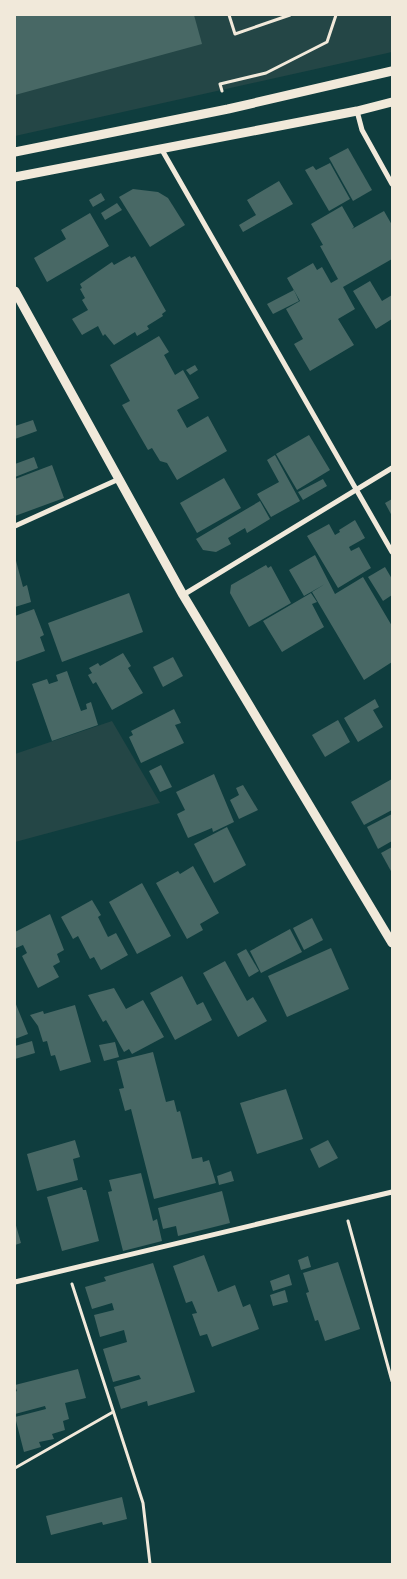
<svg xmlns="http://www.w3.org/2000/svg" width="407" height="1579" font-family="Manrope,sans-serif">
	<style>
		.green { fill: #244646 }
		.building { fill: #486865 }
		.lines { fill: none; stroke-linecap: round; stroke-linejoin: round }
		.path { stroke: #f1e9da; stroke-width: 3 }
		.minor { stroke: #f1e9da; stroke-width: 5 }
		.tertiary { stroke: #f1e9da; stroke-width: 9 }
	</style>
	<rect width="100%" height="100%" fill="#0f3d3e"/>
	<!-- green -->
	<g class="green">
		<path d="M15,15h377v37l-377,84z"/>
		<path d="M112,721l48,82 -145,39v-88z"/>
	</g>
	<!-- building -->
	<g class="building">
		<path d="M15,15h179l8,29 -187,51z"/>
		<path d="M348,148l24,42 -19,11 -24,-43z"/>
		<path d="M330,163l20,36 -21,12 -24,-41 8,-4 3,4z"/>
		<path d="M279,181l14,23 -50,28 -4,-7 17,-10 -9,-15z"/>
		<path d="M133,189l25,3 10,6 17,27 -35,22 -31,-50z"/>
		<path d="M101,193l4,7 -12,7 -4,-7z"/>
		<path d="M117,203l5,7 -17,10 -4,-7z"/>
		<path d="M342,206l12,21 -2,2 32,-18 8,14v34l-49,28 12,22 -17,10 16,26 -44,26 -16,-27 9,-5 -17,-30 14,-8 -13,-23 26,-15 4,7 5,-3 9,16 7,-4 -18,-33 3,-1 -12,-21z"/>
		<path d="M90,213l19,33 -62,36 -13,-24 32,-19 -5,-9z"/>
		<path d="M130,256l1,2 4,-2 31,55 -4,3 1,2 -16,10 2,3 -12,7 -2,-4 -21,13 -9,-11 -2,2 -5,-10 -16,9 -10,-16 16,-9 -6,-10 3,-2 -5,-9 2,-1 -2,-4 32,-22 2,3z"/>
		<path d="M370,281l12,20 10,-6v24l-16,10 -23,-38z"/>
		<path d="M294,290l5,11 -26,13 -6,-10z"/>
		<path d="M159,336l10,16 -5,3 11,20 8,-5 16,28 -22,12 10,18 21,-12 19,35 -50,29 -10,-17 -7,-2 -8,-13 -4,2 -26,-45 8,-4 -20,-36z"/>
		<path d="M195,365l3,5 -8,5 -4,-5z"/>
		<path d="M33,420l4,11 -22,8v-13z"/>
		<path d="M309,435l21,35 -33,20 -21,-36z"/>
		<path d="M275,455l25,46 -29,16 -14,-23 22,-12 -12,-22z"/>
		<path d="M34,457l4,11 -23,9v-13z"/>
		<path d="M52,465l12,33 -49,18v-37z"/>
		<path d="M224,478l17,30 -44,25 -17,-30z"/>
		<path d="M323,479l4,7 -24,14 -5,-8z"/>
		<path d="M392,499v17l-7,-13z"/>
		<path d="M260,501l10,18 -23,14 -2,-5 -17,10 3,6 -15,8 -13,-2 -7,-11z"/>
		<path d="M355,520l10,18 -16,9 2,4 8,-4 12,21 -33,20 -31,-52 22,-12 6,11 5,-3 -1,-2z"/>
		<path d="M315,555l20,39 28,-17 29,49v36l-28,18 -52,-88 13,-8 -21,12 -15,-26z"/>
		<path d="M15,557l8,30 4,-2 4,17 -16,5z"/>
		<path d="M266,565l2,3 3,-2 20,37 -42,24 -19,-34 1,-8z"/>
		<path d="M385,567l7,12v16l-9,6 -15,-24z"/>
		<path d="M129,593l14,39 -81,30 -14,-39z"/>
		<path d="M311,593l6,9 -5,2 12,23 -42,25 -19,-31z"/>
		<path d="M34,609l10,26 -4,2 5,14 -30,11v-46z"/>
		<path d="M123,653l8,13 -3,2 15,25 -31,17 -16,-28 -3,2 -5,-9 4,-2 -3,-5 9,-5 2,3z"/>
		<path d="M173,657l10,19 -20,11 -10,-20z"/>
		<path d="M67,671l14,40 6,-2 -1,-5 5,-2 7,23 -46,16 -20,-57 15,-5 2,5 9,-3 -2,-6z"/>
		<path d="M375,699l4,8 -6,3 10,17 -25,15 -14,-24z"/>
		<path d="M174,709l7,14 -6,2 9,18 -43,20 -12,-26 4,-2 -2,-4z"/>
		<path d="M338,720l12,22 -25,15 -13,-22z"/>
		<path d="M161,765l11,22 -12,5 -11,-21z"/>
		<path d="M214,774l20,48 -21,10 -1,-4 -24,10 -11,-24 8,-4 -9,-18z"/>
		<path d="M392,779v31l-28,15 -13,-23z"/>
		<path d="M243,785l15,25 -19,9 -9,-19 9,-5 -3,-7z"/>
		<path d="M392,814v27l-14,8 -11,-22z"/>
		<path d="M227,827l19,38 -32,18 -20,-39z"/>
		<path d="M392,847v26l-11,-20z"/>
		<path d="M193,866l26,47 -19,11 3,6 -16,9 -31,-56 22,-12 2,3z"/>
		<path d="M142,883l29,53 -34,18 -28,-52z"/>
		<path d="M92,900l9,15 -3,2 10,20 8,-4 12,22 -27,15 -7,-13 -4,2 -12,-23 -5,3 -12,-22z"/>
		<path d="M50,914l14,36 -7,4 3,8 -7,4 6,11 -21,11 -16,-32 5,-3 -4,-8 -7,3 -1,-2v-14z"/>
		<path d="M312,918l11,22 -19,10 -11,-22z"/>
		<path d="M290,929l12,23 -41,21 -11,-22z"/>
		<path d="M331,948l18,41 -62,28 -19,-41z"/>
		<path d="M246,949l13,22 -10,6 -12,-23z"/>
		<path d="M225,961l22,40 6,-4 14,24 -29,16 -35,-64z"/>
		<path d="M182,976l15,29 6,-3 9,18 -37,20 -25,-47z"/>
		<path d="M114,988l12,21 17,-9 21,37 -32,17 -3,-5 -5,3 -18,-32 -3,2 -15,-27z"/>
		<path d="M15,1002l13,32 -13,5z"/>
		<path d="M75,1005l16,57 -31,9 -5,-16 -4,1 -4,-15 -4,1 -5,-16 -8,-11 13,-4 1,3z"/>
		<path d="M32,1041l3,12 -20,6v-13z"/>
		<path d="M115,1042l4,15 -15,4 -5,-16z"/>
		<path d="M153,1052l13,50 8,-2 3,12 3,-1 12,48 10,-2 1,5 6,-2 7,23 -62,16 -23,-90 -6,2 -6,-22 5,-1 -7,-27z"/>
		<path d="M286,1089l17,50 -46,15 -17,-51z"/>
		<path d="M75,1140l5,17 -7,2 5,21 -41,11 -10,-37z"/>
		<path d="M328,1140l10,18 -19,10 -9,-19z"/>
		<path d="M231,1171l3,10 -15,4 -2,-9z"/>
		<path d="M141,1173l12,48 4,-2 5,22 -39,10 -15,-59 4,-1 -3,-11z"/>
		<path d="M82,1187l1,3h3l13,51 -37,10 -15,-54z"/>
		<path d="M222,1191l8,32 -52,13 -2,-10 -13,3 -5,-21z"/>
		<path d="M15,1222l6,21 -6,2z"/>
		<path d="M204,1255l14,37 17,-7 8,22 7,-3 9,25 -47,18 -5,-13 -7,2 -8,-22 5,-1 -5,-12 -6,2 -13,-37z"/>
		<path d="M308,1256l3,11 -10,3 -3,-10z"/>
		<path d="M338,1262l22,67 -35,12 -7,-21 -3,1 -9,-28 3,-1 -6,-19z"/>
		<path d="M153,1263l42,129 -47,14 -1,-5 -26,8 -7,-22 27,-8 -2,-4 -26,7 -10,-33 24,-7 -3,-12 -24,7 -6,-22 20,-5 -2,-7 -20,6 -7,-22 21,-6 -2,-4z"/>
		<path d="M289,1274l3,11 -19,6 -3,-10z"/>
		<path d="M285,1290l3,12 -15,4 -3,-11z"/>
		<path d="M78,1369l8,29 -21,5 4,16 -6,2 2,9 -13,4 2,5 -15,3 2,5 -17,5 -9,-35 31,-8 -1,-3 -30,8v-22l2,-1 -2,-6z"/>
		<path d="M122,1497l5,22 -24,6 -1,-3 -51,13 -5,-19z"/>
	</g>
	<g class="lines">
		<!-- path -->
		<g class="path">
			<path d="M229,15l6,19 55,-19"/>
			<path d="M222,91l-2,-7 46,-11 61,-31 9,-27"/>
			<path d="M348,1221l44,160"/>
			<path d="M72,1284l71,219 7,61"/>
			<path d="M15,1468l98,-56"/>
		</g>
		<!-- minor -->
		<g class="minor">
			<path d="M357,111l5,19 30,54"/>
			<path d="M162,150l230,402"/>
			<path d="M15,526l104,-47"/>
			<path d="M183,595l209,-127"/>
			<path d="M15,1282l377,-90"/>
		</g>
		<!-- tertiary -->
		<g class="tertiary">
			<path d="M15,152l213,-43 164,-38"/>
			<path d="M15,177l342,-66 35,-9"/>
			<path d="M15,291l168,304 209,348"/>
		</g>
	</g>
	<!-- border -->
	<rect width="407" height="1579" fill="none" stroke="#f1e9da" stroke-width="32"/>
</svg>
